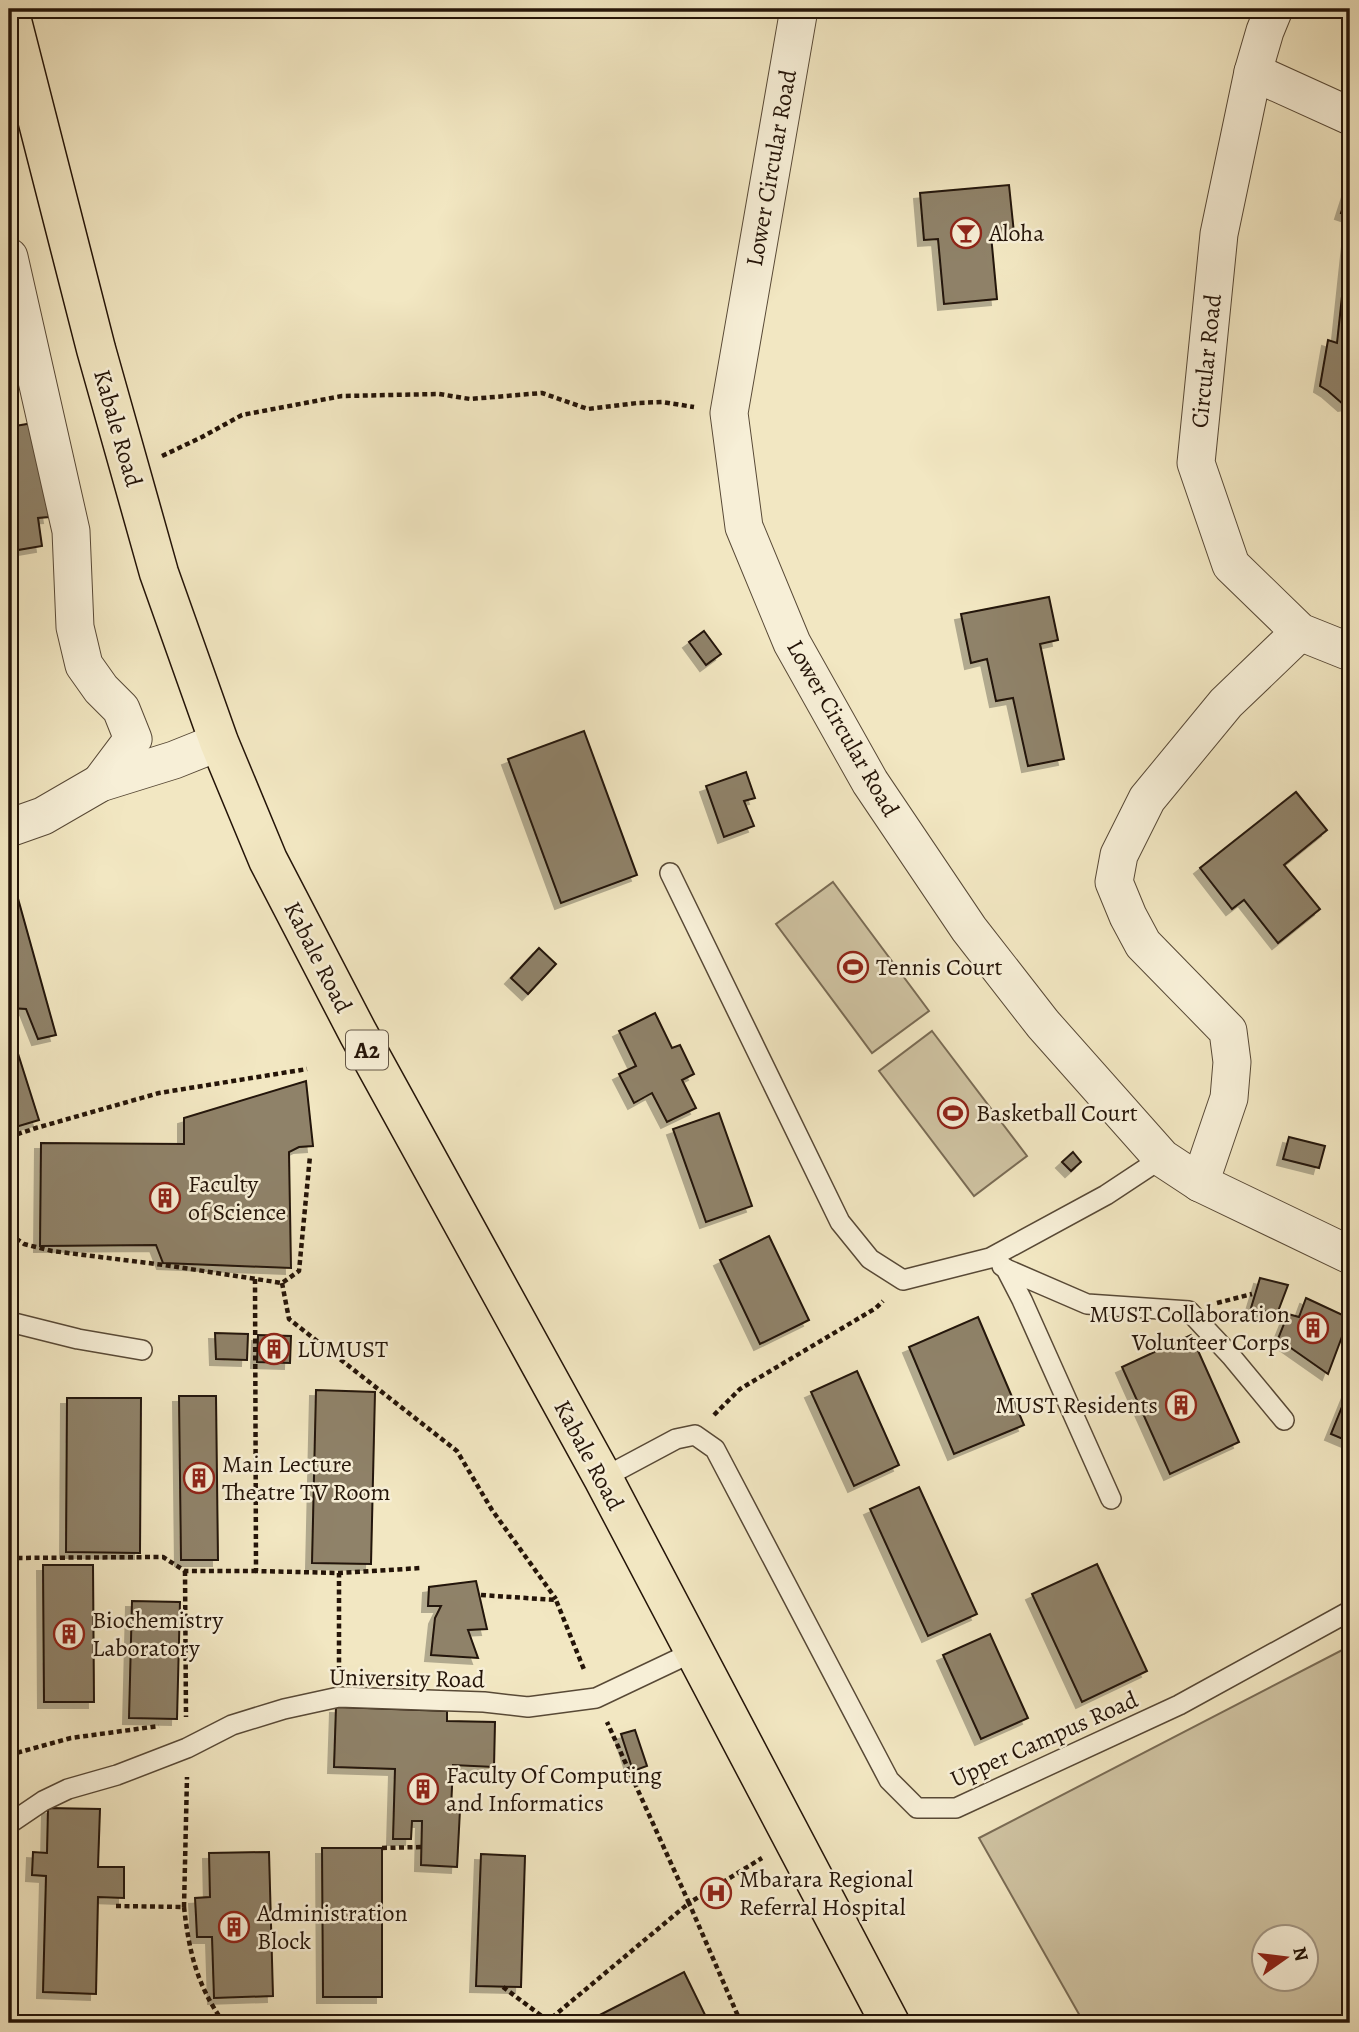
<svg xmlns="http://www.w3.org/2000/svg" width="1359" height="2032" font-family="Alegreya,serif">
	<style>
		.green { fill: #cfc3a2; stroke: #7a6c55; stroke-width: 2; fill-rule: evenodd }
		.building { fill: #8f8269; stroke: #241408; stroke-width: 2; filter: url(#shadow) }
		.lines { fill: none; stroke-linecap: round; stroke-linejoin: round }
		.lane-casing { stroke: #584936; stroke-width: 22 }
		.street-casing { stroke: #584936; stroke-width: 39 }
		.primary-casing { stroke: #241408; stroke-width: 41 }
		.path { stroke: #241408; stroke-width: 4.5; stroke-dasharray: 5 3.5; stroke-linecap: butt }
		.lane { stroke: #f7efd7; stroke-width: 19 }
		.street { stroke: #f7efd7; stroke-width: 37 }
		.primary { stroke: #f2e7c2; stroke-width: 38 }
		.labels { text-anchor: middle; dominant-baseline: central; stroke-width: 5; stroke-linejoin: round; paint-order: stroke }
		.shield { fill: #f7efd7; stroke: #635646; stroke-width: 2 }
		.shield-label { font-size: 23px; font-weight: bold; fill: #241408 }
		.street-label { font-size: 24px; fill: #241408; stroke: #f7efd7 }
		.poi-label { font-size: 24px; fill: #241408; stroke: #f7efd7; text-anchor: start }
	</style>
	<defs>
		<filter id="shadow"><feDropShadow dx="-6" dy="6" stdDeviation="0" flood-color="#0004"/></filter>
	</defs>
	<rect width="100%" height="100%" fill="#f2e7c2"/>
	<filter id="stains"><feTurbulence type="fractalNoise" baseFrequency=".00286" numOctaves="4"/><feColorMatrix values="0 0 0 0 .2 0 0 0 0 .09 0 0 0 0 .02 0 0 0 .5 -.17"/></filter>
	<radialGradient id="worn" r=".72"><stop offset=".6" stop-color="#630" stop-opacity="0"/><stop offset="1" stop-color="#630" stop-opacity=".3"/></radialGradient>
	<!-- green -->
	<g class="green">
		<path d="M833,882l96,129 -57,42 -96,-129z"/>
		<path d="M932,1031l95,125 -53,40 -95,-125z"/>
		<path d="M1350,1646v377h-266l-105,-185zM1264,1938h42v42h-42z"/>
	</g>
	<!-- building -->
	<g class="building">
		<path d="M1009,185l5,48 -23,2 6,64 -53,5 -6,-65 -14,1 -4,-47z"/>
		<path d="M1350,185v31l-9,-3z"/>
		<path d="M1350,222v182l-6,1 -16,-14 -8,-5 8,-46 9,3z"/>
		<path d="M33,423l16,94 -11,1 4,28 -24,4 -4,-19 -5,1v-105z"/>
		<path d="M1049,597l9,43 -18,4 24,115 -36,7 -15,-68 -17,3 -9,-42 -16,4 -10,-49z"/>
		<path d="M704,631l17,23 -15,11 -17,-23z"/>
		<path d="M584,731l53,144 -76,28 -53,-144z"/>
		<path d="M746,772l9,26 -11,3 10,25 -30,11 -18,-51z"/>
		<path d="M1296,792l31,38 -43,35 36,44 -42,34 -34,-43 -12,9 -32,-41z"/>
		<path d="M12,877l44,158 -18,4 -12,-30 -16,-1 -1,-5v-125z"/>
		<path d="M539,948l17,16 -28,30 -17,-16z"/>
		<path d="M655,1013l17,35 8,-3 14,29 -12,6 14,28 -29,14 -15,-29 -18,10 -15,-29 17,-8 -17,-35z"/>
		<path d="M14,1041l25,79 -30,9v-86z"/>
		<path d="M306,1081l7,65 -14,1 -10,5 2,116 -128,-5 -7,-18 -116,1 1,-103 143,1v-26z"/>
		<path d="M719,1113l33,93 -46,16 -33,-93z"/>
		<path d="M1289,1137l36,9 -6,22 -36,-9z"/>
		<path d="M1073,1152l8,10 -10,9 -9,-9z"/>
		<path d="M769,1236l40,84 -49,24 -40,-84z"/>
		<path d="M1260,1278l28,7 -11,29 -26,-6z"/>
		<path d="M1306,1298l43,20 -21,56 -50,-35 10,-25 11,3z"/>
		<path d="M978,1317l46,108 -70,29 -45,-107z"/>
		<path d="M215,1333l33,1 -1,26 -31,-1z"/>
		<path d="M258,1335l33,1 -1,27 -33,-1z"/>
		<path d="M1191,1335l48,107 -69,32 -48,-107z"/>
		<path d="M857,1371l42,94 -45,21 -43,-94z"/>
		<path d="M1350,1387v55l-19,-8z"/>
		<path d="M316,1390l59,2 -4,172 -59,-1z"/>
		<path d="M179,1396h37l2,164h-37z"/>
		<path d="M67,1398h74l-1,155 -74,-1z"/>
		<path d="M919,1487l58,127 -49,22 -58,-127z"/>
		<path d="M1097,1564l50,107 -65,31 -50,-108z"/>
		<path d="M43,1565h50l1,137h-50z"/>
		<path d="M476,1581l11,48 -19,1 10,28 -47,-3 4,-37 6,-12h-13l1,-19z"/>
		<path d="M132,1601l48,1 -3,117 -48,-1z"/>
		<path d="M990,1634l38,84 -47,21 -38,-84z"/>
		<path d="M336,1707l111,4v10l48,1 -1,45 -41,-2 -2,44 9,1 -3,57 -36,-2 1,-44h-10l-1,18h-18l2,-70 -61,-2z"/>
		<path d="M635,1730l12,36 -14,5 -12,-37z"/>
		<path d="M48,1808l52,1 -2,58h26v31l-26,-1 -2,97 -53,-2 3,-116 -14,-1 1,-23 14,1z"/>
		<path d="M322,1848h60v149h-59z"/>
		<path d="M269,1852l4,144 -59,2 -2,-61h-15l-1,-21 -1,-18 15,-1 -1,-44z"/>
		<path d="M481,1854l44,2 -4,131 -45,-1z"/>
		<path d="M684,1972l25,51h-125z"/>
	</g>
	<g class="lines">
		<!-- lane casing -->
		<g class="lane-casing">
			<g id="lane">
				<path d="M670,873l170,349 30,37 33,21 87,-22 116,-63 56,-37"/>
				<path d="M1002,1266l4,3 16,31 89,199"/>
				<path d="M1006,1269l81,35 102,7 42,45 53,64"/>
				<path d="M9,1317l1,5 68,17 64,11"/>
				<path d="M603,1478l73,-39 19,-4 20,14 174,331 28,28h39l223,-103 171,-94"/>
				<path d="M9,1824l34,-23 25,-12 49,-14 70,-27 45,-23 52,-16 55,-12 145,5 44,5 68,-9 97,-46"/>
			</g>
		</g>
		<!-- street casing -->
		<g class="street-casing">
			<g id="street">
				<path d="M799,9l-70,404 15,114 48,116 78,139 99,147 74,95 119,134 38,25 150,72"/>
				<path d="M1274,9l-9,22 -12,41 -34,162 -23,229 35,102 69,67 50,20"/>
				<path d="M1253,72l97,44"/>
				<path d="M9,257l62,274 4,96 9,38 17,24 20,20 12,30 -33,44"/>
				<path d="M9,828l34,-12 57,-33 74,-23 45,-18"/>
				<path d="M1200,1183l29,-85 3,-36 -4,-31 -85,-87 -15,-28 -14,-34 5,-27 28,-56 79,-96 74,-71"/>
			</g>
		</g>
		<!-- primary casing -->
		<g class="primary-casing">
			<path id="primary" d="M9,9l87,340 63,224 60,169 49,118 90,173 245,445 287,545"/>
		</g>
		<!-- path -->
		<g class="path">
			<path d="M162,456l40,-19 40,-22 100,-19 97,-2 31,5 72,-6 46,16 49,-6 25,-1 32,5"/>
			<path d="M9,1137l27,-9 123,-35 148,-24"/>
			<path d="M9,1234l15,10 28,7 112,14 118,18 17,-12 11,-115"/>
			<path d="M255,1279l1,292 83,2 82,-5"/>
			<path d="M282,1283l7,36 168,132 35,59 64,89"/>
			<path d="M1217,1303l35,-9"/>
			<path d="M714,1415l26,-26 136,-81 7,-7"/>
			<path d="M9,1558l154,-1 22,14h71"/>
			<path d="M185,1571l1,146"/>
			<path d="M481,1595l75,5 29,72"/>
			<path d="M339,1671v-98"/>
			<path d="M9,1755l62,-17 88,-12"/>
			<path d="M382,1848l39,-1"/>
			<path d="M116,1906l68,1 3,-130"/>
			<path d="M184,1907c5,45 13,79 40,116"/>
			<path d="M503,1987l48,36"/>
			<path d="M536,2023l13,-3 140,-117 -82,-181"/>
			<path d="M741,2023l-52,-120 73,-45"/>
		</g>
		<!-- lane -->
		<use href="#lane" class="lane"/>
		<!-- street -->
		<use href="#street" class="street"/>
		<!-- primary -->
		<use href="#primary" class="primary"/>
	</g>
	<!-- icons -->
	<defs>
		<g id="bar-ring" transform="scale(1.575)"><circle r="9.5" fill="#f7efd7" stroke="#8f2418" stroke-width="1.5"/><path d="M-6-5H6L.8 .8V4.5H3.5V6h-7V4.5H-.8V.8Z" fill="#8f2418"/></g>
		<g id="stadium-ring" transform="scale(1.575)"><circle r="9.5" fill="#f7efd7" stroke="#8f2418" stroke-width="1.5"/><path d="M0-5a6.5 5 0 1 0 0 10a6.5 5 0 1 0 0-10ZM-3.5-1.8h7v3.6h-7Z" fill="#8f2418"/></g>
		<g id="building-ring" transform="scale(1.575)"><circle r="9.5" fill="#f7efd7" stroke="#8f2418" stroke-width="1.5"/><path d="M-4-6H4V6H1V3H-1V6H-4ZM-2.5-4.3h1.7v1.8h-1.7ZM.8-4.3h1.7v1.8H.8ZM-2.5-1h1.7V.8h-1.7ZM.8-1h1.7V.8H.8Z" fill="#8f2418"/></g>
		<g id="hospital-ring" transform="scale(1.575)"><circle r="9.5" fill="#f7efd7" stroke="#8f2418" stroke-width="1.5"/><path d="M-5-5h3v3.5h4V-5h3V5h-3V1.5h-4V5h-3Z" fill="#8f2418"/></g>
	</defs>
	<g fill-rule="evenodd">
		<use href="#bar-ring" x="966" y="233"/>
		<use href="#stadium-ring" x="853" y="967"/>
		<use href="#stadium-ring" x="953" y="1113"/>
		<use href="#building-ring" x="165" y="1198"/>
		<use href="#building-ring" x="1313" y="1328"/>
		<use href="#building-ring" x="274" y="1349"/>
		<use href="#building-ring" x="1181" y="1405"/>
		<use href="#building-ring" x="199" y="1478"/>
		<use href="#building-ring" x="69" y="1634"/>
		<use href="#building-ring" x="423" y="1789"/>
		<use href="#hospital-ring" x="716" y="1893"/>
		<use href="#building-ring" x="234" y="1927"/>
	</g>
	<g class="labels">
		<!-- shield labels -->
		<rect class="shield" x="346" y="1030.5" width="42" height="39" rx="5"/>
		<g class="shield-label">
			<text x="367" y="1050">A2</text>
		</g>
		<!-- street labels -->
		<g class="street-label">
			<text transform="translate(771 168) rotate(-80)">Lower Circular Road</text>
			<text transform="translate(1206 361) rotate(-84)">Circular Road</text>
			<text transform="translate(118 428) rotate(74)">Kabale Road</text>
			<text transform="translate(843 728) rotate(60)">Lower Circular Road</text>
			<text transform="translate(318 957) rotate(63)">Kabale Road</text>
			<text transform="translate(589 1455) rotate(62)">Kabale Road</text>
			<text transform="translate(407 1678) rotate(1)">University Road</text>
			<text transform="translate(1044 1739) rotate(-24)">Upper Campus Road</text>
		</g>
		<!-- poi labels -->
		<g class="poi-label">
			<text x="989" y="233">Aloha</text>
			<text x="876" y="967">Tennis Court</text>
			<text x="976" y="1113">Basketball Court</text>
			<text x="188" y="1184">Faculty<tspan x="188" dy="28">of Science</tspan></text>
			<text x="1290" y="1314" text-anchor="end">MUST Collaboration<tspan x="1290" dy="28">Volunteer Corps</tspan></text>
			<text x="297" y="1349">LUMUST</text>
			<text x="1158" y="1405" text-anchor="end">MUST Residents</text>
			<text x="222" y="1464">Main Lecture<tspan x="222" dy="28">Theatre TV Room</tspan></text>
			<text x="92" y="1620">Biochemistry<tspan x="92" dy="28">Laboratory</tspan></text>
			<text x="446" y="1775">Faculty Of Computing<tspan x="446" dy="28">and Informatics</tspan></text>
			<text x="739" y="1879">Mbarara Regional<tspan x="739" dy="28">Referral Hospital</tspan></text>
			<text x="257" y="1913">Administration<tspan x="257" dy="28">Block</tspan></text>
		</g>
	</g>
	<!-- margin -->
	<rect width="1359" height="2032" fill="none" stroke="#f2e7c2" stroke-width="35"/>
	<rect x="10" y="10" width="1338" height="2011" fill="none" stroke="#241408" stroke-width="3.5"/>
	<rect x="18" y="18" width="1324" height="1997" fill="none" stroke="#241408" stroke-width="2"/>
	<!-- north arrow -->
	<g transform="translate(1285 1958) rotate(76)"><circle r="33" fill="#f7efd7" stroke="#a39784" stroke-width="2"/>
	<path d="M0-5L12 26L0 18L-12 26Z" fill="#8f2418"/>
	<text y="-10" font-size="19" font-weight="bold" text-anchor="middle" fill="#241408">N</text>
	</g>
	<rect width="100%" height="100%" filter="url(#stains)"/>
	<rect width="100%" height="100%" fill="url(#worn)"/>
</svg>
